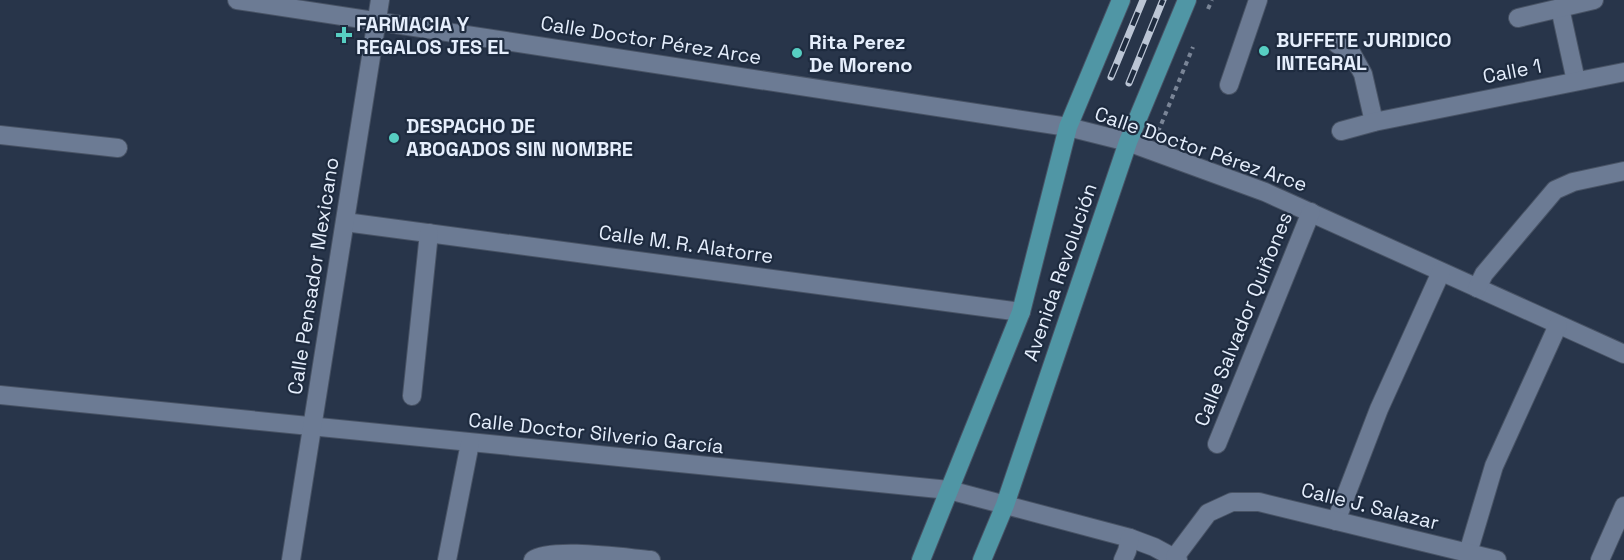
<svg xmlns="http://www.w3.org/2000/svg" width="1624" height="560" font-family="'Space Grotesk',sans-serif">
	<style>
		.lines { fill: none; stroke-linecap: round; stroke-linejoin: round }
		.minor-casing { stroke: #485365; stroke-width: 20 }
		.major-casing { stroke: #485365; stroke-width: 20 }
		.path { stroke: #7a8597; stroke-width: 4; stroke-dasharray: 4.5 4.5; stroke-linecap: butt }
		.minor { stroke: #6c7b94; stroke-width: 18 }
		.major { stroke: #5096a5; stroke-width: 18 }
		.rail-casing { stroke: #bbc5d5; stroke-width: 7 }
		.rail { stroke: #1e2b3f; stroke-width: 4.5; stroke-dasharray: 14; stroke-linecap: butt }
		.poi-dot { fill: #57cec2; stroke: #1e2b3f; stroke-width: 2 }
		.labels { text-anchor: middle; dominant-baseline: central; stroke-width: 4.5; stroke-linejoin: round; paint-order: stroke }
		.poi-label { font-size: 20px; font-weight: bold; fill: #e5eefc; stroke: #1e2b3f; text-anchor: start }
		.street-label { font-size: 20px; fill: #e5eefc; stroke: #1e2b3f }
	</style>
	<rect width="100%" height="100%" fill="#28354a"/>
	<g class="lines">
		<!-- minor casing -->
		<g class="minor-casing">
			<g id="minor">
				<path d="M237,0l831,127 60,15 137,50 359,162"/>
				<path d="M1560,8l16,73"/>
				<path d="M1518,18l76,-18"/>
				<path d="M1337,44l15,10 11,20 11,48"/>
				<path d="M1229,85l29,-85"/>
				<path d="M1341,131l33,-9 250,-50"/>
				<path d="M0,135l118,13"/>
				<path d="M345,222l676,90"/>
				<path d="M1477,288l7,-14 71,-84 18,-8 51,-11"/>
				<path d="M0,395l949,95 181,48 24,9 24,13"/>
				<path d="M412,396l17,-163"/>
				<path d="M1217,444l94,-232"/>
				<path d="M1336,521l43,-112 62,-137"/>
				<path d="M1468,553l26,-87 64,-141"/>
				<path d="M1175,557l33,-44 24,-11h27l238,58"/>
				<path d="M291,560l89,-560"/>
				<path d="M447,560l23,-117"/>
				<path d="M533,560c18,-13 93,-2 118,0"/>
				<path d="M1123,560l4,-9 3,-13"/>
				<path d="M1600,560l24,-54"/>
			</g>
		</g>
		<!-- major casing -->
		<g class="major-casing">
			<g id="major">
				<path d="M921,560l100,-248 47,-185 53,-127"/>
				<path d="M982,560l23,-55 123,-363 59,-142"/>
			</g>
		</g>
		<!-- path -->
		<g class="path">
			<path d="M1208,9l4,-9"/>
			<path d="M1158,132l35,-85"/>
		</g>
		<!-- minor -->
		<use href="#minor" class="minor"/>
		<!-- major -->
		<use href="#major" class="major"/>
		<!-- rail casing -->
		<g class="rail-casing">
			<g id="rail">
				<path d="M1111,77l32,-77"/>
				<path d="M1129,83l34,-83"/>
			</g>
		</g>
		<!-- rail -->
		<use href="#rail" class="rail"/>
	</g>
	<!-- markers -->
	<g class="poi-dot">
		<path d="M341 26h6v6h6v6h-6v6h-6v-6h-6v-6h6z"/>
		<circle cx="1264" cy="51" r="6"/>
		<circle cx="797" cy="53" r="6"/>
		<circle cx="394" cy="138" r="6"/>
	</g>
	<g class="labels">
		<!-- poi labels -->
		<g class="poi-label">
			<text x="356" y="24">FARMACIA Y<tspan x="356" dy="23">REGALOS JES EL</tspan></text>
			<text x="1276" y="40">BUFFETE JURIDICO<tspan x="1276" dy="23">INTEGRAL</tspan></text>
			<text x="809" y="42">Rita Perez<tspan x="809" dy="23">De Moreno</tspan></text>
			<text x="406" y="126">DESPACHO DE<tspan x="406" dy="23">ABOGADOS SIN NOMBRE</tspan></text>
		</g>
		<!-- street labels -->
		<g class="street-label">
			<text transform="translate(651 40) rotate(9)">Calle Doctor Pérez Arce</text>
			<text transform="translate(1512 71) rotate(-11)">Calle 1</text>
			<text transform="translate(1201 149) rotate(19)">Calle Doctor Pérez Arce</text>
			<text transform="translate(686 244) rotate(8)">Calle M. R. Alatorre</text>
			<text transform="translate(1060 272) rotate(-71)">Avenida Revolución</text>
			<text transform="translate(313 276) rotate(-81)">Calle Pensador Mexicano</text>
			<text transform="translate(1243 319) rotate(-68)">Calle Salvador Quiñones</text>
			<text transform="translate(596 433) rotate(6)">Calle Doctor Silverio García</text>
			<text transform="translate(1370 506) rotate(14)">Calle J. Salazar</text>
		</g>
	</g>
</svg>
